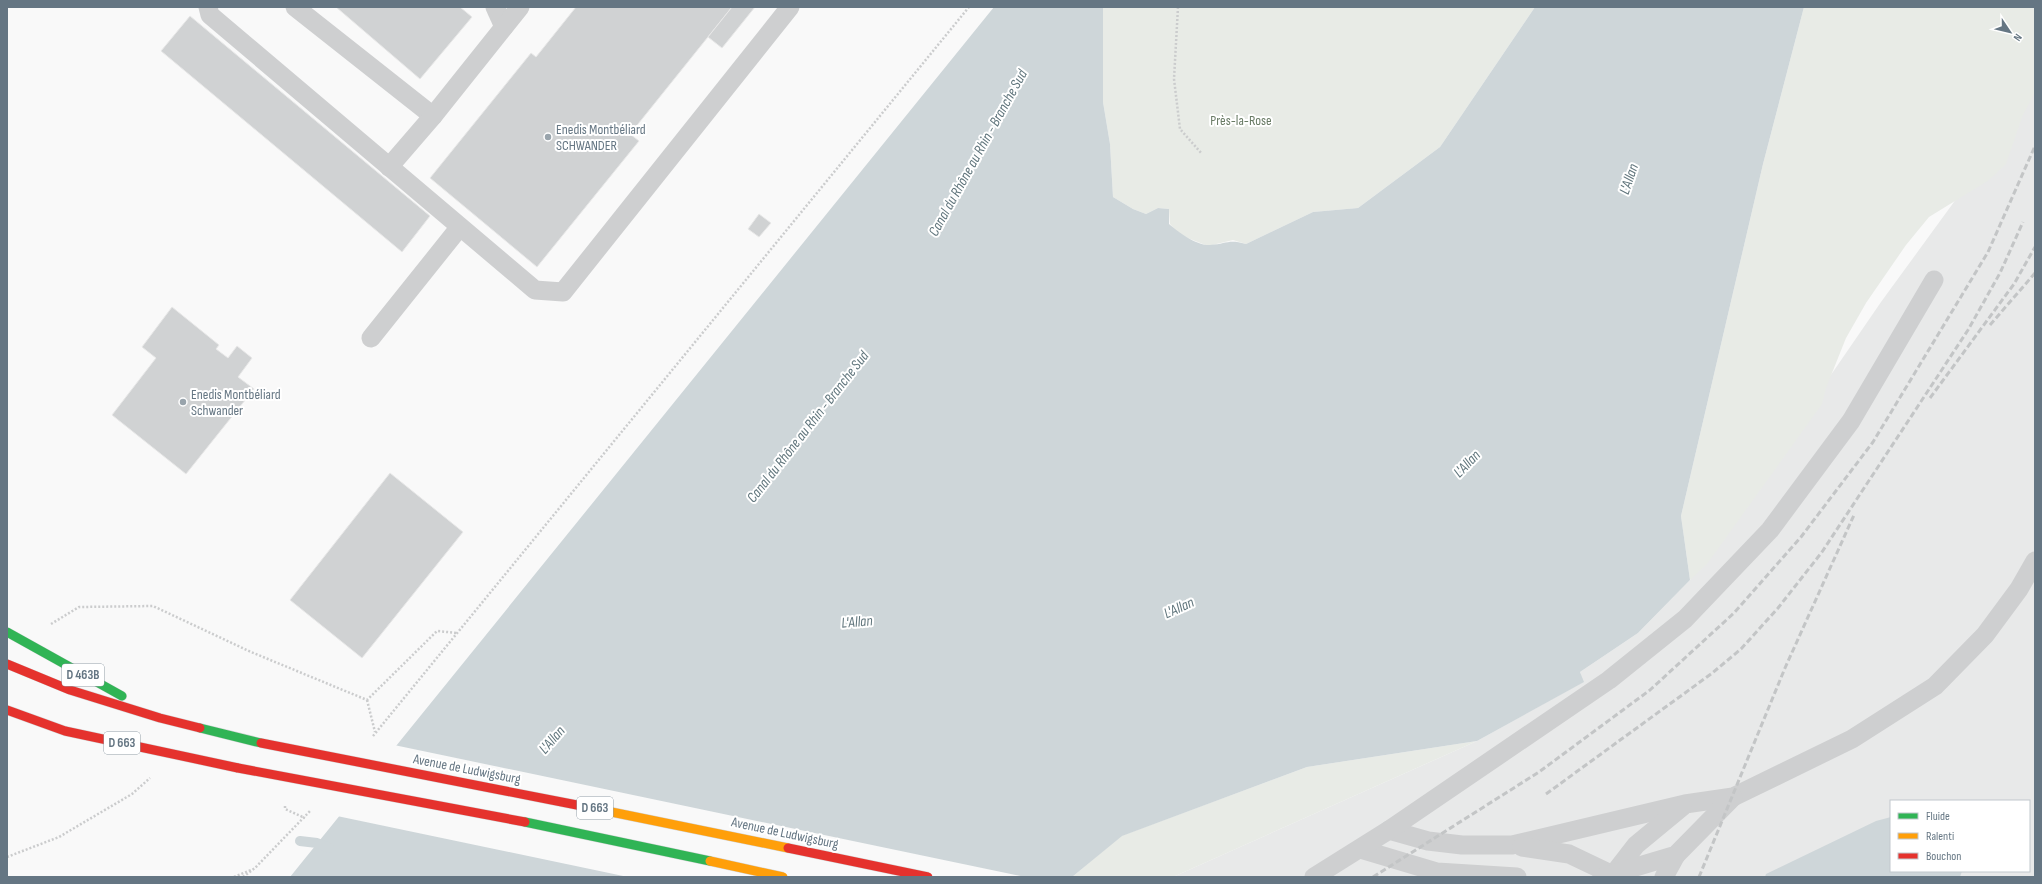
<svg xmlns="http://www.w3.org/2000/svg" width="2042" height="884" font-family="'Sofia Sans Condensed',sans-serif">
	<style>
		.built { fill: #e8e9e9; fill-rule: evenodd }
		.green { fill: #e8ebe6 }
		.water { fill: #ced6d9 }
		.pier { fill: #f9f9f9 }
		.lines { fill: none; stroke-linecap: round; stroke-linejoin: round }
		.stream { stroke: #ced6d9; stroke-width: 10 }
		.building { fill: #d0d2d3; stroke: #e8e8e8 }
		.fast-casing { stroke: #d5d6d7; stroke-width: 10 }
		.jam-casing { stroke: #d5d6d7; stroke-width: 10 }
		.path { stroke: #cbcccd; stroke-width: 2.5; stroke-dasharray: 2 2; stroke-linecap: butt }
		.lane { stroke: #cecfd0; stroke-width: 19 }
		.fast { stroke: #30b455; stroke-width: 9 }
		.jam { stroke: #e5322d; stroke-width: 9 }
		.rail { stroke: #c3c5c6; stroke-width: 3; stroke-dasharray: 6 3; stroke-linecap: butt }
		.fast-bridge-casing { stroke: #d5d6d7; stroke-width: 10; stroke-linecap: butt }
		.slow-bridge-casing { stroke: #d5d6d7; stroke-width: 10; stroke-linecap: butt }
		.jam-bridge-casing { stroke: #d5d6d7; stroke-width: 10; stroke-linecap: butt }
		.fast-bridge { stroke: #30b455; stroke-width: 9 }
		.slow-bridge { stroke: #ff9f0a; stroke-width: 9 }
		.jam-bridge { stroke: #e5322d; stroke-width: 9 }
		.poi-dot { fill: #99a4ac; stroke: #fff; stroke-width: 1.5 }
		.labels { text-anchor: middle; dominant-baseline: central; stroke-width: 4; stroke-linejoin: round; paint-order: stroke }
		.shield { fill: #fff; stroke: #939fa8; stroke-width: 1 }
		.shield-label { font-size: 13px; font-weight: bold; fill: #657683 }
		.park-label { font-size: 14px; fill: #687a64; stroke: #fff }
		.poi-label { font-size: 14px; fill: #657683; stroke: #fff; text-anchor: start }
		.street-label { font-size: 14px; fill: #657683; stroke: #fff }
		.water-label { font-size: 15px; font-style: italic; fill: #60757c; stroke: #fff }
	</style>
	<rect width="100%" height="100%" fill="#f9f9f9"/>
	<!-- built -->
	<path class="built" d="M2035,91v786h-862l304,-136 106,-59 -3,-10 58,-39 52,-53 191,-278zM1891,801h138v70h-138z"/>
	<!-- green -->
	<g class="green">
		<path d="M1103,7h432l-95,140 -82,61 -45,4 -67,32 -13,-4 -25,6 -28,-11 -10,-11 -1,-15 -11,-1 -12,6 -13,-5 -20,-12 -3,-53 -7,-42z"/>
		<path d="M1804,7h231v85l-13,25 -16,47 -17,16 -60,37 -23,28 -40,58 -20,35 -20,50 -4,16 -115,160 -17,16 -9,-64 82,-352z"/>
		<path d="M1477,741l-304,136h-101l49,-41 186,-69z"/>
	</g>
	<!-- water -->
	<g class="water">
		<path d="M994,7h109v95l7,42 3,53 20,12 13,5 12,-6 11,1v15c9,8 28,22 41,21 17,-1 18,-6 36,-1l67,-32 45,-4 82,-61 95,-140h269l-41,157 -82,352 9,64 -52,53 -58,39 4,10 -107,59 -170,26 -185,69 -50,41h-782z"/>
		<path d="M1891,817v54h71l-2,6h-195l1,-3 110,-53z"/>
	</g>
	<!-- pier -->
	<path class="pier" d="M394,745l631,132h-397l-291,-61z"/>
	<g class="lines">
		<!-- stream -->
		<path class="stream" d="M300,841l17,2 12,5"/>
	</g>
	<!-- building -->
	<g class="building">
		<path d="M336,7h124l12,10 -52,62z"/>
		<path d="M576,7h156l-102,127 9,7 -102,126 -107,-89 101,-125 5,4z"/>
		<path d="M732,7h23l-33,41 -14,-11z"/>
		<path d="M190,16l240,200 -28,36 -241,-201z"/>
		<path d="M759,214l12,9 -12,14 -11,-8z"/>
		<path d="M172,307l47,38 -3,4 12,9 9,-12 15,12 -14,19 16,12 -68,85 -74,-59 44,-57 -14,-11z"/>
		<path d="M390,473l73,59 -101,126 -72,-58z"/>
	</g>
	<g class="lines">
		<!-- fast casing -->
		<g class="fast-casing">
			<g id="fast">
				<path d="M7,632l115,64"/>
				<path d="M200,728l61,15"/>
			</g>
		</g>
		<!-- jam casing -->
		<g class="jam-casing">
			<g id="jam">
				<path d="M7,664l63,26 90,28 40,10"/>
				<path d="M7,710l58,21 173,37"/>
			</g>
		</g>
		<!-- path -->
		<g class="path">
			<path d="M1178,7l-4,72 6,50 22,25"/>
			<path d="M51,624l28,-17 74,-1 98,46 116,48 70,-69 20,2"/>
			<path d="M367,700l8,32"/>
			<path d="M373,736l596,-729"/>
			<path d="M285,806v3l20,9"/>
			<path d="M7,857l52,-20 73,-43 18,-16"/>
			<path d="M234,877l17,-7"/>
			<path d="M243,877l12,-9 56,-58"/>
		</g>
		<!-- lane -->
		<g class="lane">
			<path d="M208,7l2,8 325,275 28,2 227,-285"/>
			<path d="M295,7l138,109"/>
			<path d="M495,7l9,20"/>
			<path d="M389,167l44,-51 87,-109"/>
			<path d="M371,338l88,-110"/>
			<path d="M1389,830l39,11 34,4h50l173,-41 48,-7 119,-58 83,-53 50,-51 34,-46 16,-28"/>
			<path d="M1522,847l47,7 44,21 1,2"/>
			<path d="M1360,849l77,23 80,5"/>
			<path d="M1612,876l24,-31 46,-38"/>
			<path d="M1314,877l75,-47 220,-150 76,-61 85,-89 81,-109 83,-141"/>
			<path d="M1602,877l74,-22 57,-58"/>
			<path d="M1664,877l12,-22"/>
		</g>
		<!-- fast -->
		<use href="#fast" class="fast"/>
		<!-- jam -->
		<use href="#jam" class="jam"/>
		<!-- rail -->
		<g class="rail">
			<path d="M1990,325l45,-52"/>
			<path d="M1930,398l84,-114 21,-37"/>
			<path d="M1546,794l165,-120 30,-25 37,-41 44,-56 146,-222 32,-57 23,-51"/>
			<path d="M1373,877l166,-105 111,-82 84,-77 67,-76 72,-95 115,-190 47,-106"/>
			<path d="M1699,877l86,-209 69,-153"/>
		</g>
		<!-- fast-bridge casing -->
		<g class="fast-bridge-casing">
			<path id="fast-bridge" d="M525,822l185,39"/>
		</g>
		<!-- slow-bridge casing -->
		<g class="slow-bridge-casing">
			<g id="slow-bridge">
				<path d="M582,806l206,42"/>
				<path d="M710,861l73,16"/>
			</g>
		</g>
		<!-- jam-bridge casing -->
		<g class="jam-bridge-casing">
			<g id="jam-bridge">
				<path d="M261,743l321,63"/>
				<path d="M238,768l287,54"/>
				<path d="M788,848l140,29"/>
			</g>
		</g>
		<!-- fast-bridge -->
		<use href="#fast-bridge" class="fast-bridge"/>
		<!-- slow-bridge -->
		<use href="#slow-bridge" class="slow-bridge"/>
		<!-- jam-bridge -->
		<use href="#jam-bridge" class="jam-bridge"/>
	</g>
	<!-- markers -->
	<g class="poi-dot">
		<circle cx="548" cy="137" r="4"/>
		<circle cx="183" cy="402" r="4"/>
	</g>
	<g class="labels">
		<!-- shield labels -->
		<g class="shield">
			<rect x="62" y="664" width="42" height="22" rx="3"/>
			<rect x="104" y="732" width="36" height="22" rx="3"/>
			<rect x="577" y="797" width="36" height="22" rx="3"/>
		</g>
		<g class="shield-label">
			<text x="83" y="675">D 463B</text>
			<text x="122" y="743">D 663</text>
			<text x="595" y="808">D 663</text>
		</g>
		<!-- park labels -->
		<g class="park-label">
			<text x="1241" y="120">Près-la-Rose</text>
		</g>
		<!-- poi labels -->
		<g class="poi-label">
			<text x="556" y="129">Enedis Montbéliard<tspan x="556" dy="16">SCHWANDER</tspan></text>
			<text x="191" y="394">Enedis Montbéliard<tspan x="191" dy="16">Schwander</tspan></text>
		</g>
		<!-- street labels -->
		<g class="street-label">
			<text transform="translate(467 769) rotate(11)">Avenue de Ludwigsburg</text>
			<text transform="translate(785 833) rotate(12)">Avenue de Ludwigsburg</text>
		</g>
		<!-- water labels -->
		<g class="water-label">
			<text transform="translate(978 153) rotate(-61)">Canal du Rhône au Rhin - Branche Sud</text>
			<text transform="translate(1629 179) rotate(-71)">L'Allan</text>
			<text transform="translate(808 427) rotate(-52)">Canal du Rhône au Rhin - Branche Sud</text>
			<text transform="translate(1467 464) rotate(-46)">L'Allan</text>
			<text transform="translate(1179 608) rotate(-24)">L'Allan</text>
			<text transform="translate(857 622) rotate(-5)">L'Allan</text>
			<text transform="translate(552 740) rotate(-49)">L'Allan</text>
		</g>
	</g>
	<!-- border -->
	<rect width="2042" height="884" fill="none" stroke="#657683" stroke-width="16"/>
	<!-- legend -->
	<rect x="1890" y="800" width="140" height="72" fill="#ffffff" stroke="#c1c8cd"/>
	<rect x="1898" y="813" width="20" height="6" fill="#30b455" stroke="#c1c8cd"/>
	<text x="1926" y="820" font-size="12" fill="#657683">Fluide</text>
	<rect x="1898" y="833" width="20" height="6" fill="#ff9f0a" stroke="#c1c8cd"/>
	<text x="1926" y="840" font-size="12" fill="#657683">Ralenti</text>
	<rect x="1898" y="853" width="20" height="6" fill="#e5322d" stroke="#c1c8cd"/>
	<text x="1926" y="860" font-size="12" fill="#657683">Bouchon</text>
	<!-- north arrow -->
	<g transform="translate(2010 32) rotate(125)" stroke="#ffffff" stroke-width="3" paint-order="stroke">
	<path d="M0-3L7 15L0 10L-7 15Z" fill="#657683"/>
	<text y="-6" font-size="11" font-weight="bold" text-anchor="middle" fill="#657683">N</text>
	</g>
</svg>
